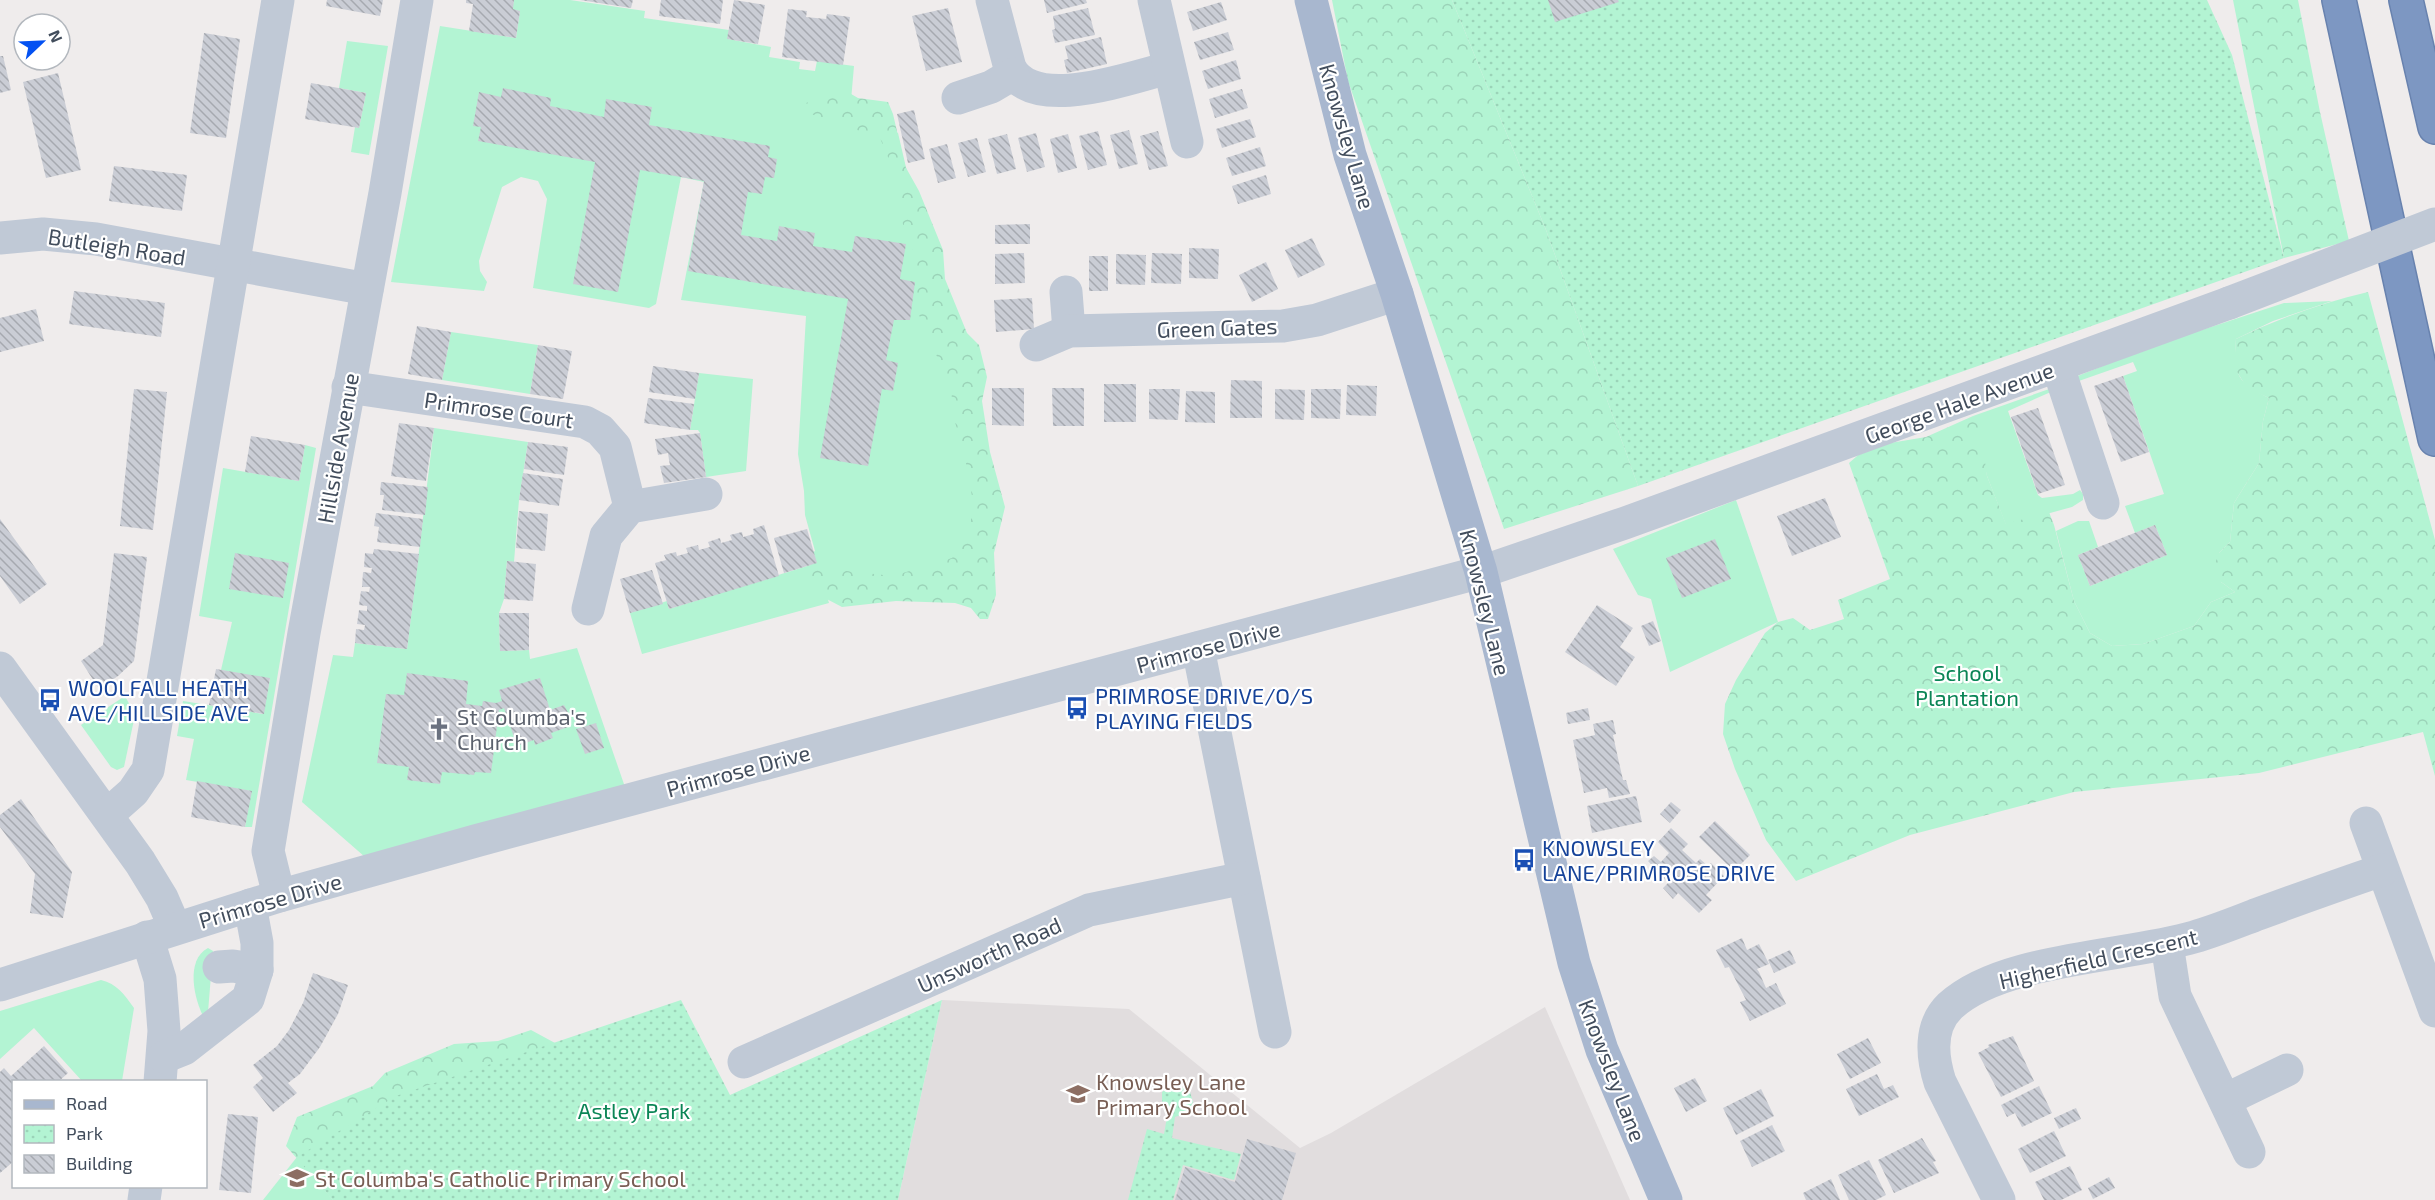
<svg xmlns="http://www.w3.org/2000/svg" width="2435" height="1200" font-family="'Exo 2',sans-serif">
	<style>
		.education { fill: #e1ddde }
		.grass { fill: #b3f4d3 }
		.forest { fill: url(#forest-crowns) }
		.park { fill: url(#park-dots) }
		.building { fill: url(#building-back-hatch) }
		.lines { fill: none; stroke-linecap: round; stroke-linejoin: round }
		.highway-casing { stroke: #6882ae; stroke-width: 36 }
		.minor { stroke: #c0c9d6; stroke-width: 33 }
		.major { stroke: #a8b7cf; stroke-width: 33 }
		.highway { stroke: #7d97c2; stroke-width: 33 }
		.minor-bridge { stroke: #c0c9d6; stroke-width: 33 }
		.labels { text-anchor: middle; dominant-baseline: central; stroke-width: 4.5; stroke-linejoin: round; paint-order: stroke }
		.street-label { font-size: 22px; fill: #424d5c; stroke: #fff }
		.park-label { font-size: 22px; fill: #0b8556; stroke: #fff }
		.transit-label { font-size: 22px; fill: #164399; stroke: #fff; text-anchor: start }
		.worship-label { font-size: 22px; fill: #5b616d; stroke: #fff; text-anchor: start }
		.education-label { font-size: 22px; fill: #785e54; stroke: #fff; text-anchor: start }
	</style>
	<defs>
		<pattern id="forest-crowns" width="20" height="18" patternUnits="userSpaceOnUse" patternTransform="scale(1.5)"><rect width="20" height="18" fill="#b3f4d3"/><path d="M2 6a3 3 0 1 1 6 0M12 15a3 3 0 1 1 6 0" fill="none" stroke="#9bd3b8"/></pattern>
		<pattern id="park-dots" width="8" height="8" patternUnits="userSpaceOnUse" patternTransform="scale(1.5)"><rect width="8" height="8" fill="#b3f4d3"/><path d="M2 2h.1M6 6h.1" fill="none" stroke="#9bd3b8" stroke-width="1.8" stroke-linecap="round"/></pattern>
		<pattern id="building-back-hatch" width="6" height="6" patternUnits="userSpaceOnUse" patternTransform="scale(1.5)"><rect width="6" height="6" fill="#cacdd5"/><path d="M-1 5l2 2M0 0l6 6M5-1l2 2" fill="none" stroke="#a6a9b0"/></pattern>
	</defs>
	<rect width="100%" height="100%" fill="#efecec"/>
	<!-- education -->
	<path class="education" d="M942,1000l187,9 171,139 31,-15 214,-126 85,193h-732z"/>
	<!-- grass -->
	<g class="grass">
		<path d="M514,0h56l75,11 -1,7 85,12 -1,9 43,8 -2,10 31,5 -1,7 16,2 2,-10 37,5 -4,46 48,21 91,391 -9,67 -154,2 3,10 -187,51 -12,-41 37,-12 2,8 148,-46 6,17 -18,-65 -1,-24 -6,-37 8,-138 -125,-16 23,-118 -23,-5 -25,127 -7,4 -116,-20 14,-89 -9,-18 -17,-4 -19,10 -23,74 1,10 7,11 -3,9 -93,-9 49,-256 76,12 4,-27 -8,-1z"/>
		<path d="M347,41l41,5 -19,109 -18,-3 4,-25 4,1 7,-35 -27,-5z"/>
		<path d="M2332,301l-59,20 -37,18c-2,36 0,43 33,59l-6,23 -4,42 -25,40 -4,39 -11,11 2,29 14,10 -24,10 -17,24 -51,18 -31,2 -22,-13 -16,-32 -18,-70 22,-10h11l9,26 -20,8 12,31 77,-31 -12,-30 -20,8 -10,-27 39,-12 -41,-118 14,-5 -4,-9 -57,20 -1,-5 81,-32 128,-42z"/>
		<path d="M451,332l87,13 -8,49 -88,-14z"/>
		<path d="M699,373l54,6 -7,92 -40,6 -6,-44 -2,-3h-8z"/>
		<path d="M2052,388l1,3 -45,20 30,84 4,3 31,-4 7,-4 3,4v6l-11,7 -66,18 -19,-49 -14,-60z"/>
		<path d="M434,428l94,14 -9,58 -5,62 -7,-1 -3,38 -5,14 1,38 29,-1 1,9 47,-11 48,139 -260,70 -63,-55 31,-147 20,2 2,-14 52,6z"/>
		<path d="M305,445l11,3 -64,379h-7l6,-36 -65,-11 8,-41 -17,-3 6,-35 80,13 7,-35 -49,-9 11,-48 -33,-6 24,-148 76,13z"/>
		<path d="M1736,500l42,122 -108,50 -19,-73 -13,-4 -25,-46z"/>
		<path d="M125,696l10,19 -11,52 -7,3 -6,-3 -30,-42z"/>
		<path d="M208,948l5,3 -5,61 -4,6c-10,-19 -19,-58 4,-70z"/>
		<path d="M101,980c16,4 23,14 33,28l-12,73h-40l-48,-53 -34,31v-48z"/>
		<path d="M297,1157l36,43h-70z"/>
	</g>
	<!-- forest -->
	<g class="forest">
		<path d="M1332,0h120l94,230 92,256 -134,43 -156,-448z"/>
		<path d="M2233,0h65l22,112 29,129 -65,17z"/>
		<path d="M833,91h13l12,7 30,4 5,12 12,52 14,25 24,59 2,29 22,54 12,12 8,32 -5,24 8,51 15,55 -11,46 2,42 -8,24h-8l-9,-11 -16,-5 -59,-2 -54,6 -23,-12 -7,-18 -2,-26 12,1 6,17 65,7 59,-18 17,-21 4,-35 -9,-50 -10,-33 -3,-30 -38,-88 4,-40 -19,-50v-30l-18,-43 -72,-25 -3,-9 15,-11z"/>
		<path d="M2368,292l67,248v236l-12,-44 -164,41 -185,19 -164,43 -114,46 -30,-41 -31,-71 -12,-35 2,-30 11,-24 29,-47 13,-11 15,-4 17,12 34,-11 -6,-19 52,-21 -41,-116 15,-13 26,-7 36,-6 47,-21 6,3 8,57 19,48 43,-12 5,13 20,76 16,32 22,13 31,-2 51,-18 17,-24 24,-10 -14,-10 -8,-13 6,-16 11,-11 4,-39 25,-40 4,-42 6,-23 -22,-10 -13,-21 2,-28c43,-21 86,-36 132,-47z"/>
		<path d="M531,1030l24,13 -222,157 -47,-54 11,-29 76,-31 12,-13 69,-29 44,-3z"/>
	</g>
	<!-- park -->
	<g class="park">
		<path d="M1452,0h755l25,55 52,203 -646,228 -92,-256z"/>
		<path d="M681,1000l49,95 212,-95 -44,200h-565l-36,-43 99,-61z"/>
		<path d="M1171,1086l11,1 8,5 3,10 -4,10 -14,5 -3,21 69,16 -7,26 -51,-15 -10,35h-45l19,-71 17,5 3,-17 -5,-12v-13z"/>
	</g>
	<!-- building -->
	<g class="building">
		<path d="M327,0h56l-3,16 -54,-10z"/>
		<path d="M466,0h48l-1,9 7,2 -4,27 -47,-7 4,-27 -7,-1z"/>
		<path d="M580,0h53l-2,8z"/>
		<path d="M661,0h62l-3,24 -61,-8z"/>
		<path d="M734,0l31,5 -7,39 -31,-5z"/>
		<path d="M1044,0h42l1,3 -40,10z"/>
		<path d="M1548,0h70l1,2 -64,20z"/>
		<path d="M1221,2l6,18 -34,11 -6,-19z"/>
		<path d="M948,8l14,54 -36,9 -14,-55z"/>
		<path d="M1088,8l7,27 -40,8 -3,-13 3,-1 -2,-13z"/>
		<path d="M788,9l19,2 -1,6 20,2 1,-5 23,3 -7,48 -61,-8z"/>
		<path d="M1228,32l6,18 -34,10 -6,-18z"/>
		<path d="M204,33l36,6 -14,99 -36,-5z"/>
		<path d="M1101,37l6,27 -40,9 -3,-13 4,-1 -3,-13z"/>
		<path d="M0,56h3l8,34 -11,3z"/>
		<path d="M1236,60l5,19 -33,10 -6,-18z"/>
		<path d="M58,73l23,97 -35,8 -23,-96z"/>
		<path d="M311,83l55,10 -7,35 -54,-9z"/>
		<path d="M503,88l48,10 -1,8 54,11 2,-18 46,8 -3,18 121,21 -2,11 9,2 -3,19 -9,-1 -3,17 -14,-2 -7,43 36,6 2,-15 36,7 -2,13 39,6 3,-16 51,8 -6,35 15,3 -5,38h-16l-8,40 12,3 -5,28 -11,-2 -14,77 -48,-8 28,-159 -160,-28 16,-90 -64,-11 -22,122 -45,-8 22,-122 -117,-21 3,-14 -8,-1 6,-34 22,5z"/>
		<path d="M1242,89l6,19 -33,10 -6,-19z"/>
		<path d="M914,110l11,49 -17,4 -11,-49z"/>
		<path d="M1250,119l6,18 -34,11 -6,-19z"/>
		<path d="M1129,130l9,34 -19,5 -9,-34z"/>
		<path d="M1098,131l9,34 -19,5 -9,-34z"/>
		<path d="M1158,131l10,35 -19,4 -9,-34z"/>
		<path d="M1036,133l9,34 -18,5 -9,-34z"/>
		<path d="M1007,134l9,35 -19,5 -9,-35z"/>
		<path d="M1068,134l9,34 -19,5 -8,-34z"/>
		<path d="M977,138l9,34 -18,5 -10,-34z"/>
		<path d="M947,144l9,34 -18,5 -9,-34z"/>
		<path d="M1260,147l6,19 -34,10 -6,-18z"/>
		<path d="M114,166l73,9 -5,36 -73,-10z"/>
		<path d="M1266,175l5,19 -33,10 -6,-18z"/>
		<path d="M1030,224v20h-35v-19z"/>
		<path d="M1312,238l13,27 -27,13 -13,-28z"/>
		<path d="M1189,248l30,1 -1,30 -29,-1z"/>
		<path d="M1024,253l1,30 -30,1v-30z"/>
		<path d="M1152,253l30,1 -1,30 -30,-1z"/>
		<path d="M1116,254l30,1 -1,30 -29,-1z"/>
		<rect x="1089" y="256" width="19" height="35"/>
		<path d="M1266,262l12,27 -26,13 -13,-27z"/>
		<path d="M74,291l91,12 -4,34 -92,-13z"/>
		<path d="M1032,298l2,31 -38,3 -2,-32z"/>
		<path d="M36,309l8,32 -44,11v-34z"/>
		<path d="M417,326l34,6 -9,48 -34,-6z"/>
		<path d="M538,345l34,6 -9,48 -33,-5z"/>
		<path d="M653,366l46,7 -4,26 -46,-7z"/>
		<path d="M2123,376l26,76 -28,10 -27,-76z"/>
		<path d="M1231,380l31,1v37h-32z"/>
		<rect x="1104" y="384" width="32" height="38"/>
		<path d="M1347,385l30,1 -1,30 -30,-1z"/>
		<path d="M992,388h32v38l-32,-1z"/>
		<path d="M1052,388h32v38h-31z"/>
		<path d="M134,389l33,3 -14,138 -33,-4z"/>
		<path d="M1149,389h31l-2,31 -29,-1z"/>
		<path d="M1275,389l30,1 -1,30 -29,-1z"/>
		<path d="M1311,389h30l-1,30 -29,-1z"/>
		<path d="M1186,391l29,1v31l-30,-1z"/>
		<path d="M648,398l46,6 -4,26 -46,-7z"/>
		<path d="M2038,408l27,77 -27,9 -27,-77z"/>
		<path d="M399,423l35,5 -8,53 -35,-5z"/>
		<path d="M700,433l6,44 -42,6 -4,-17 10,-1 -1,-5 -1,-7 -10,2 -3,-16z"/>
		<path d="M251,436l54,9 -6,36 -54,-9z"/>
		<path d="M528,442l40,5 -4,28 -40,-6z"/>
		<path d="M523,473l40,6 -4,27 -40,-6z"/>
		<path d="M381,482l47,5 -3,28 -43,-5 2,-15h-4z"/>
		<path d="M1825,498l16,39 -49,19 -15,-40z"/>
		<path d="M519,511l29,3 -3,37 -29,-3z"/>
		<path d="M376,513l47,6 -3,28 -43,-5 2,-15 -5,-1z"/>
		<path d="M0,519l47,65 -27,20 -20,-28z"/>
		<path d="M764,525l15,51 -110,33 -14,-46 11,-3 -2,-5 12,-3 1,4 11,-3 -2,-5 12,-3 1,5 11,-3 -2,-5 12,-4 1,5 11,-3 -2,-5 12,-3 1,5 11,-3 -1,-5z"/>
		<path d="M2155,525l12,30 -77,31 -12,-31z"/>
		<path d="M807,529l10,34 -33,10 -10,-35z"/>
		<path d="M1715,539l16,40 -49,19 -16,-40z"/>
		<path d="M374,549l45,5 -12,95 -52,-6 1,-14 8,1 1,-5 -8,-1 2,-14 8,1v-5l-8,-1 2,-14 8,1 1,-5h-8l1,-15 8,1 1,-5 -8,-1 1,-14 8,1z"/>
		<path d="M114,553l33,4 -13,104 -16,15 -19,13 -18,-28 22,-16z"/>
		<path d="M235,553l54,10 -6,35 -54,-9z"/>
		<path d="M507,561l29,3 -3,37 -29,-2z"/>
		<path d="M652,570l11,34 -33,9 -10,-34z"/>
		<path d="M1597,605l36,23 -13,19 15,10 -19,29 -51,-34z"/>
		<path d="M499,613h30v37l-29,1z"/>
		<path d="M1653,621l8,20 -12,5 -8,-20z"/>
		<path d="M216,669l54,9 -6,36 -55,-9z"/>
		<path d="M407,673l61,8 -2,23 16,2 1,-5 13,2 6,-2 -3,-11 41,-12 10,32 14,-5 8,15h-3l2,6 -20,7 2,5 -18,7 -1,-5 -17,6 -13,-38 -5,2 -8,63 -16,-1 -1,3 -32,-3 -2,12 -33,-4 2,-13 -32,-4 9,-69 18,1z"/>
		<path d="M1588,708l2,12 -22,4 -2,-11z"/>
		<path d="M1613,720l3,14 -3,1 5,23 5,22h3l4,14 -21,4 -2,-10 -23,5 -11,-53 22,-5 -2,-11z"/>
		<path d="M596,723l8,25 -19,6 -9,-25z"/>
		<path d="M197,781l55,10 -7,36 -54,-10z"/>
		<path d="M1636,796l6,26 -50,11 -5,-27z"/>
		<path d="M21,799l51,73 -9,46 -33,-5 5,-39 -35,-47v-12z"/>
		<path d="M1671,802l10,8 -11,13 -10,-9z"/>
		<path d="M1715,821l35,34 -16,16 -35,-34z"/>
		<path d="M1671,828l17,16 -6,6 14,13 4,-4 8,7 3,-3 13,13 -18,19 6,5 -13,13 -21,-20 -5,6 -10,-11 5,-5 -20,-22 6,-5 7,6 8,-9 -11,-11z"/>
		<path d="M1742,938l5,12 12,-6 10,20 -12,5 2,3 7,16 10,-5 10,21 -36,17 -10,-19 6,-2 -17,-33 -4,1 -9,-18z"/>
		<path d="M1790,950l6,13 -22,10 -6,-13z"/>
		<path d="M313,973l35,12 -10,29 -18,33 -20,27 -12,9 9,10 -24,19 -20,-25 10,-9 -10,-13 24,-19 12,-16 14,-27z"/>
		<path d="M2013,1036l21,45 -33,16 -23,-44 11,-6 -1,-2z"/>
		<path d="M1868,1038l13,25 -31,16 -13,-25z"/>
		<path d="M44,1046l24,27 -10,9h-44v79l-14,12v-101l4,-4 7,8z"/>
		<path d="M1877,1074l7,15 9,-4 6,12 -40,19 -13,-27z"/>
		<path d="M1695,1078l12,23 -21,11 -12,-24z"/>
		<path d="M2039,1086l13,27 -30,14 -7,-14 -8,4 -6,-12z"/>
		<path d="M1761,1089l13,27 -38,19 -13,-27z"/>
		<path d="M2076,1108l5,11 -22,10 -5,-11z"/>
		<path d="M228,1114l30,3 -7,76 -32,-3z"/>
		<path d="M1772,1125l13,26 -33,16 -12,-26z"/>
		<path d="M2054,1131l12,25 -36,17 -12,-24z"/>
		<path d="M1922,1138l14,23 -3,1 6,11 -45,20 -16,-33z"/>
		<path d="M1247,1139l49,14 -14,47h-107l10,-33 50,15z"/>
		<path d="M1869,1160l17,35 -10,5h-27l-11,-25z"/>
		<path d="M2070,1166l12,24 -21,10h-17l-9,-18z"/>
		<path d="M2109,1177l6,11 -22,11 -5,-11z"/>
		<path d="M1831,1179l9,21h-34l-3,-7z"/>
	</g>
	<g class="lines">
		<!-- highway casing -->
		<g class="highway-casing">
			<g id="highway">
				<path d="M2339,0l96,439"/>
				<path d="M2406,0l29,127"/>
			</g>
		</g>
		<!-- minor -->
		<g class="minor">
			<path d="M992,0l18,68c23,46 121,9 159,0"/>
			<path d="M1154,0l33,142"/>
			<path d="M958,98l33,-11 22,-13"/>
			<path d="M0,238l43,-4 53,5 271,50"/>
			<path d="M1066,292l3,39"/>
			<path d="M1036,345l33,-14 214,-5 34,-6 80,-26"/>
			<path d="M2058,367l45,136"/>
			<path d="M348,387l237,35 15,8 15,17 15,60"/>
			<path d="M588,609l18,-73 24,-29 76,-13"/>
			<path d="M1198,648l77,384"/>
			<path d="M0,668l140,194 22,36 13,30"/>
			<path d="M107,815l26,-23 15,-22 130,-770"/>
			<path d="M2366,823l69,188"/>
			<path d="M279,896l-11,-45 36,-218 81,-440 32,-193"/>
			<path d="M147,937l13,42 4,52 -4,51"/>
			<path d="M2167,944l8,52 74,156"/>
			<path d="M219,967l14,-1 24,4"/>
			<path d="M0,985l279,-89 200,-56 1002,-268 144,-49 604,-220"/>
			<path d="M164,1057l20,-8 64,-50 9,-29v-27l-7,-38"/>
			<path d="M744,1062l345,-152 155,-32"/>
			<path d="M2225,1100l62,-30"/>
			<path d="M144,1200l2,-14"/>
			<path d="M1999,1200l-59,-118c-8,-25 -11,-56 10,-76 52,-48 176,-49 244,-69 21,-6 43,-15 64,-23 41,-15 83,-30 124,-44"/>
		</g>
		<!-- major -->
		<path class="major" d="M1311,0l39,155 47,139 84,278 93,391 28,87 64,150"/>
		<!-- highway -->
		<use href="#highway" class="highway"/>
		<!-- minor-bridge -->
		<path class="minor-bridge" d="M2229,303l206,-79"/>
	</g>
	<!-- icons -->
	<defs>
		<g id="bus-bare" transform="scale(1.8)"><path d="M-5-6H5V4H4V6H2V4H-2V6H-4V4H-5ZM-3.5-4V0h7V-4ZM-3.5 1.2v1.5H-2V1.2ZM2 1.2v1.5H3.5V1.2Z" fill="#1a4fb4" stroke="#fff" stroke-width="2.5" paint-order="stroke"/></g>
		<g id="church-bare" transform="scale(1.8)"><path d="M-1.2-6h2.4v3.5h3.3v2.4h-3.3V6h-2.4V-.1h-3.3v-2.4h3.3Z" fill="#6b7280" stroke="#fff" stroke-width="2.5" paint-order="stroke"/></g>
		<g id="school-bare" transform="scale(1.8)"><path d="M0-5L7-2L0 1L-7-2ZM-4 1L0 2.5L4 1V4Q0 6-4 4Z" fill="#8d6e63" stroke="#fff" stroke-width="2.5" paint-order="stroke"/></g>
	</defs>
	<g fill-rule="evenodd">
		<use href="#bus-bare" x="50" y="700"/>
		<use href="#bus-bare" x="1077" y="708"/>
		<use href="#church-bare" x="439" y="729"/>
		<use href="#bus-bare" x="1524" y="860"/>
		<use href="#school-bare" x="1078" y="1094"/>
		<use href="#school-bare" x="297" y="1178"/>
	</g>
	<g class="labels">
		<!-- street labels -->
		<g class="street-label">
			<text transform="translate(1348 136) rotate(74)">Knowsley Lane</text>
			<text transform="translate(117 246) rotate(9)">Butleigh Road</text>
			<text transform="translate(1217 327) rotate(-2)">Green Gates</text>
			<text transform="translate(1959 402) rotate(-20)">George Hale Avenue</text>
			<text transform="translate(499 409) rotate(8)">Primrose Court</text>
			<text transform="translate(337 448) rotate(-80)">Hillside Avenue</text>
			<text transform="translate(1486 602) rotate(76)">Knowsley Lane</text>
			<text transform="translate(1208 646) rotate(-15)">Primrose Drive</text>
			<text transform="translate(738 770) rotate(-15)">Primrose Drive</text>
			<text transform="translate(270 900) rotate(-16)">Primrose Drive</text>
			<text transform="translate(989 954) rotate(-24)">Unsworth Road</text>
			<text transform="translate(2098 958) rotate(-13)">Higherfield Crescent</text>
			<text transform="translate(1613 1070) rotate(69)">Knowsley Lane</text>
		</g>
		<!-- park labels -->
		<g class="park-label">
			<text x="1967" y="672">School<tspan x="1967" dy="25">Plantation</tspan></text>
			<text x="634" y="1110">Astley Park</text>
		</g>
		<!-- transit labels -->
		<g class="transit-label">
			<text x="68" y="687">WOOLFALL HEATH<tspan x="68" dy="25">AVE/HILLSIDE AVE</tspan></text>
			<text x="1095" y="695">PRIMROSE DRIVE/O/S<tspan x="1095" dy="25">PLAYING FIELDS</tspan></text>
			<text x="1542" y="847">KNOWSLEY<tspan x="1542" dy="25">LANE/PRIMROSE DRIVE</tspan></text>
		</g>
		<!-- worship labels -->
		<g class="worship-label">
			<text x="457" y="716">St Columba's<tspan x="457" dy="25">Church</tspan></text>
		</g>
		<!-- education labels -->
		<g class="education-label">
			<text x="1096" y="1081">Knowsley Lane<tspan x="1096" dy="25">Primary School</tspan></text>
			<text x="315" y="1178">St Columba's Catholic Primary School</text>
		</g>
	</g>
	<!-- legend -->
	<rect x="12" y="1080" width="195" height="108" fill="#ffffff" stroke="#b3b8be" stroke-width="1.5"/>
	<rect x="24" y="1100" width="30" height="9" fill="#a8b7cf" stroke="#b3b8be" stroke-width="1.5"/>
	<text x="66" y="1110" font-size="18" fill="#424d5c">Road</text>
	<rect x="24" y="1125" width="30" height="18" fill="url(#park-dots)" stroke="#b3b8be" stroke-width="1.5"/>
	<text x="66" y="1140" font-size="18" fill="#424d5c">Park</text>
	<rect x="24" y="1155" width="30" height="18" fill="url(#building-back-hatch)" stroke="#b3b8be" stroke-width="1.5"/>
	<text x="66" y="1170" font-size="18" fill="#424d5c">Building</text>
	<!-- north arrow -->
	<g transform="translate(42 42) rotate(67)"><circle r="28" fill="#ffffff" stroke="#b3b8be" stroke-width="1.5"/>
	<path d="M0-4.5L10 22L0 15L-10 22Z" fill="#0351f2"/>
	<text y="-9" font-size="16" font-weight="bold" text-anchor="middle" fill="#424d5c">N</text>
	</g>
</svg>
